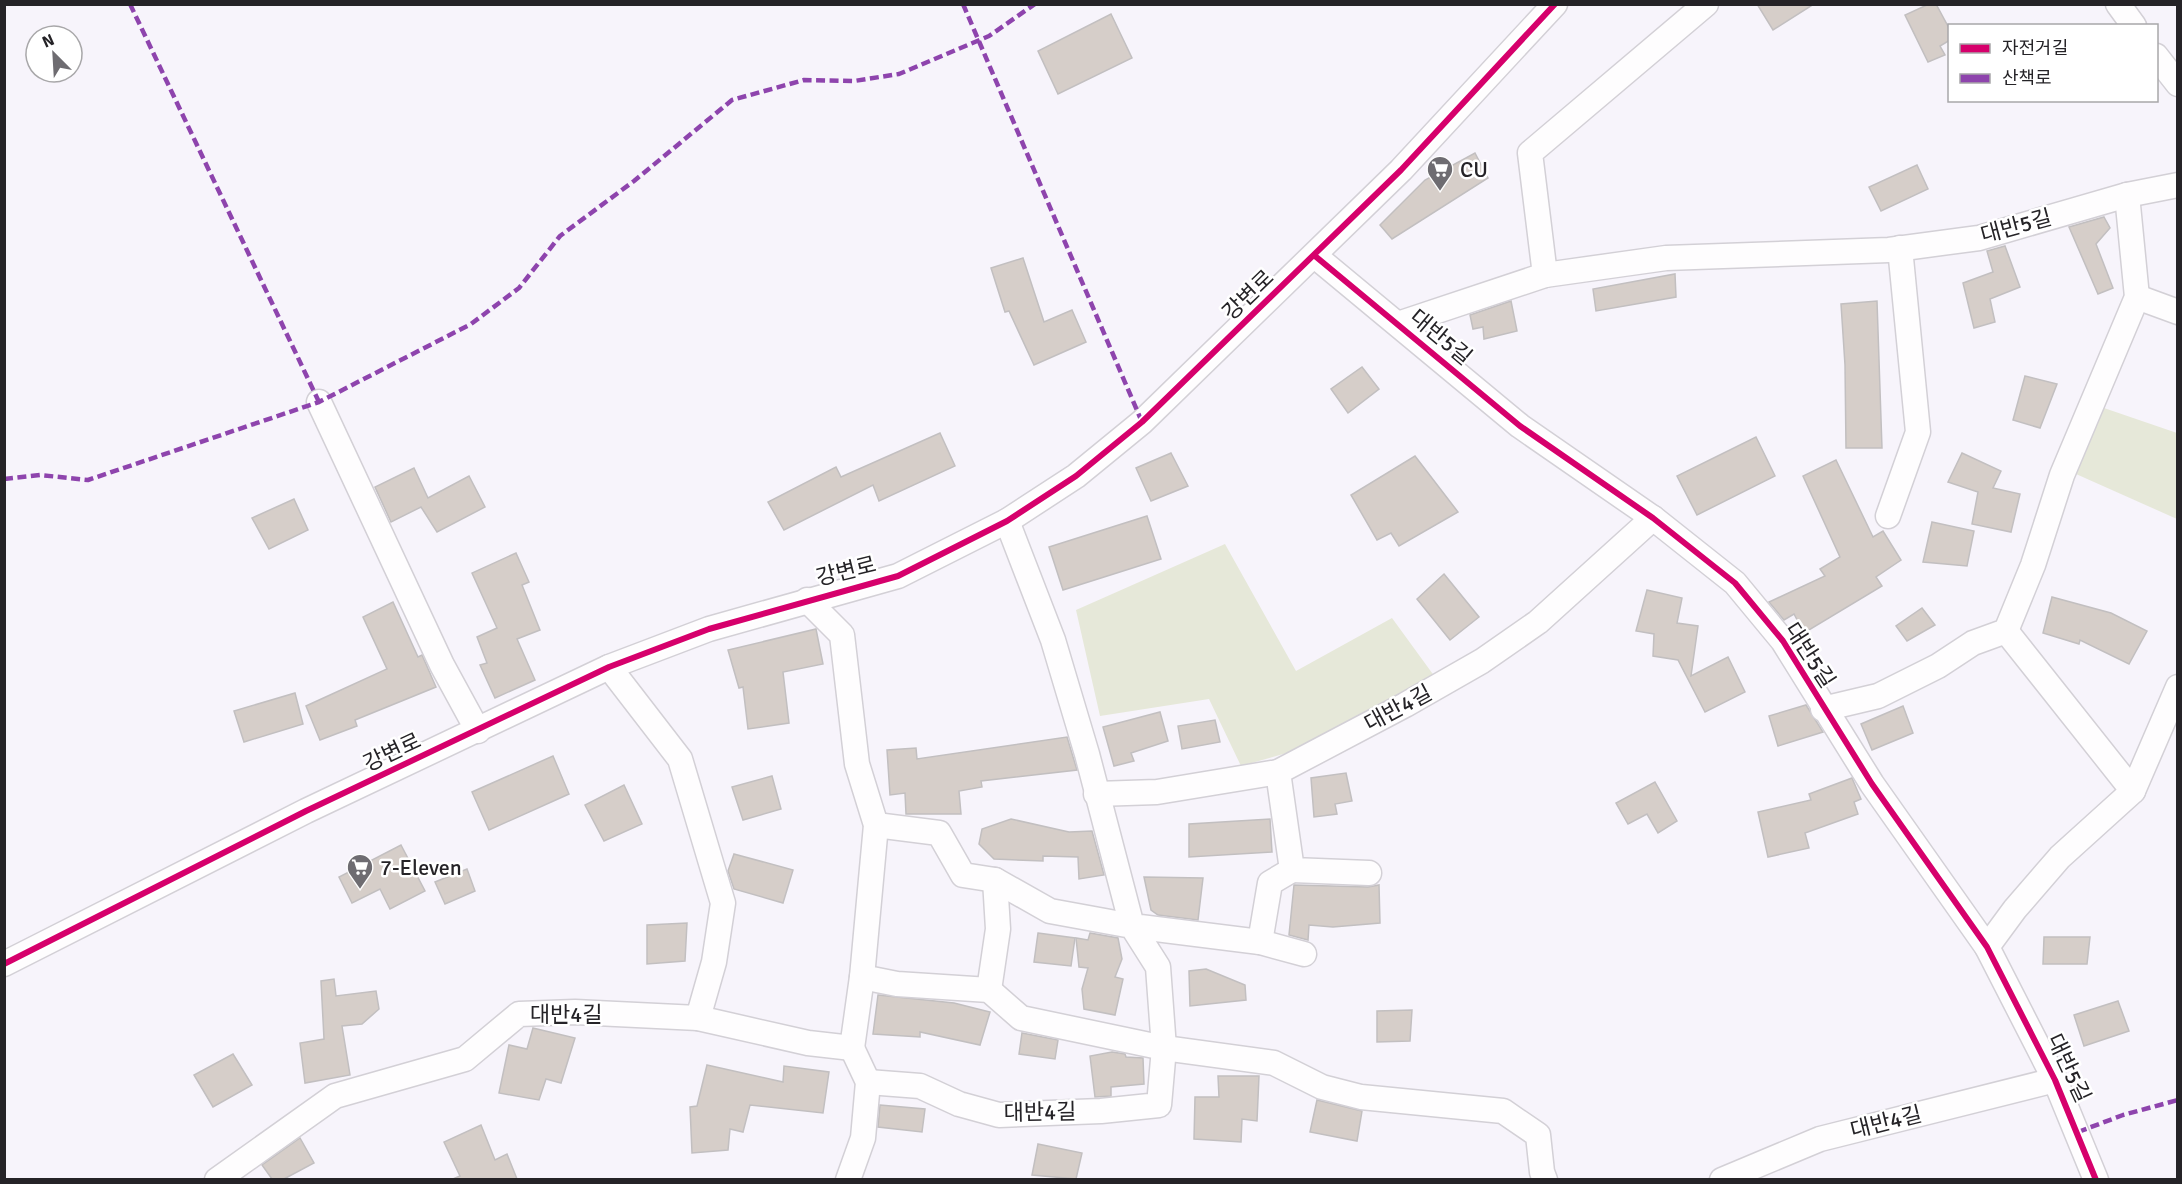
<svg xmlns="http://www.w3.org/2000/svg" width="2182" height="1184" font-family="Signika,'Noto Sans KR',sans-serif">
	<style>
		.green { fill: #e6e8d9 }
		.building { fill: #d6cec9; stroke: #c2bfc0; stroke-width: 1.5 }
		.lines { fill: none; stroke-linecap: round; stroke-linejoin: round }
		.minor-casing { stroke: #d3d0d6; stroke-width: 27 }
		.minor { stroke: #fefdfe; stroke-width: 24 }
		.quiet { stroke: #8e44ad; stroke-width: 4.5; stroke-dasharray: 9 4.5; stroke-linecap: butt }
		.cycleway-casing { stroke: #fff; stroke-width: 10 }
		.cycleway { stroke: #d6006c; stroke-width: 6 }
		.labels { text-anchor: middle; dominant-baseline: central; stroke-width: 5; stroke-linejoin: round; paint-order: stroke }
		.poi-label { font-size: 22px; fill: #252327; stroke: #fff; text-anchor: start }
		.street-label { font-size: 22px; fill: #252327; stroke: #fff }
	</style>
	<rect width="100%" height="100%" fill="#f7f4fb"/>
	<!-- green -->
	<g class="green">
		<path d="M2104,408l73,25v86l-101,-45z"/>
		<path d="M1225,544l71,127 96,-53 51,70 -103,50 -99,28 -32,-67 -109,17 -24,-106z"/>
	</g>
	<!-- building -->
	<g class="building">
		<path d="M1757,4h57l-41,26z"/>
		<path d="M1929,4h7l14,26v10l-10,6 5,9 -17,7 -23,-47z"/>
		<path d="M1111,14l21,44 -74,36 -20,-43z"/>
		<path d="M1475,153l13,25 -96,61 -12,-14 45,-45z"/>
		<path d="M1917,165l11,24 -47,22 -12,-24z"/>
		<path d="M2104,217l6,11 -14,16 17,44 -15,6 -29,-67z"/>
		<path d="M2005,246l15,41 -30,12 5,23 -21,6 -11,-45 30,-11 -6,-21z"/>
		<path d="M1023,258l21,64 28,-12 14,32 -52,23 -25,-54 -4,1 -14,-44z"/>
		<path d="M1675,274l1,23 -80,14 -3,-22z"/>
		<path d="M1511,301l6,30 -33,8 -1,-12 -10,2 -3,-14z"/>
		<path d="M1877,301l5,147h-36l-1,-83 -4,-61z"/>
		<path d="M1362,367l17,22 -31,24 -17,-24z"/>
		<path d="M2025,376l32,8 -17,44 -27,-8z"/>
		<path d="M940,433l15,33 -76,35 -6,-16 -89,45 -16,-28 68,-35 5,10z"/>
		<path d="M1756,437l19,39 -78,39 -20,-39z"/>
		<path d="M1171,453l17,33 -37,15 -15,-33z"/>
		<path d="M1962,453l39,18 -8,17 27,6 -9,38 -39,-8 6,-32 -30,-10z"/>
		<path d="M1415,456l43,56 -59,34 -8,-13 -14,7 -26,-45z"/>
		<path d="M1836,460l37,77 10,-6 18,29 -25,17 6,9 -78,47 -10,-19 -10,6 -15,-18 56,-26 -5,-7 20,-12 -37,-81z"/>
		<path d="M414,468l14,30 41,-22 16,31 -48,25 -16,-25 -30,15 -16,-35z"/>
		<path d="M294,499l14,31 -39,19 -17,-31z"/>
		<path d="M1147,516l14,43 -98,31 -14,-43z"/>
		<path d="M1932,522l42,9 -7,35 -44,-4z"/>
		<path d="M516,553l13,29 -7,3 18,45 -23,9 18,41 -40,18 -15,-33 7,-2 -10,-26 20,-9 -25,-55z"/>
		<path d="M1444,574l35,43 -29,23 -33,-41z"/>
		<path d="M1647,590l35,8 -5,25 21,3 -7,50 37,-19 17,35 -40,20 -27,-52 -25,-4 1,-22 -18,-3z"/>
		<path d="M2052,597l59,16 36,18 -18,33 -49,-24 -1,4 -36,-11z"/>
		<path d="M393,602l25,55 4,-2 14,32 -81,33 2,6 -37,14 -14,-34 81,-37 -24,-52z"/>
		<path d="M1922,608l13,17 -28,16 -11,-15z"/>
		<path d="M816,629l7,35 -40,8 6,51 -41,6 -5,-42 -4,1 -11,-38z"/>
		<path d="M295,693l8,31 -59,18 -10,-31z"/>
		<path d="M1806,705l17,27 -45,14 -9,-30z"/>
		<path d="M1903,706l10,27 -41,17 -11,-26z"/>
		<path d="M1160,712l8,29 -37,12 3,8 -20,5 -11,-39z"/>
		<path d="M1215,720l5,22 -38,7 -4,-23z"/>
		<path d="M1067,737l10,33 -96,11 1,6 -23,4 2,23h-55l-1,-21 -15,2 -3,-45 29,-2 1,11z"/>
		<path d="M553,756l16,38 -80,36 -17,-38z"/>
		<path d="M1346,773l6,28 -17,3 2,10 -23,3 -3,-39z"/>
		<path d="M772,776l9,33 -38,11 -11,-33z"/>
		<path d="M1852,778l9,21 -7,3 4,12 -53,19 4,15 -41,9 -10,-45 53,-12 -2,-6z"/>
		<path d="M1655,782l22,39 -19,12 -11,-19 -19,10 -12,-21z"/>
		<path d="M624,785l18,39 -38,17 -19,-36z"/>
		<path d="M1011,819l58,13 23,-1 12,44 -25,4 -1,-22 -35,-1v5l-49,-2 -15,-15 3,-15z"/>
		<path d="M1270,819l2,33 -83,5v-33z"/>
		<path d="M401,845l24,46 -35,18 -10,-20 -28,14 -13,-26z"/>
		<path d="M734,854l59,16 -10,33 -49,-14 -6,-18z"/>
		<path d="M467,869l8,22 -30,13 -10,-22z"/>
		<path d="M1144,877l59,1 -5,42 -40,-5 -7,-5z"/>
		<path d="M1294,885l74,2 11,-2 1,38 -47,4 -24,-2 -1,15 -19,-5z"/>
		<path d="M687,923l-2,38 -38,3v-39z"/>
		<path d="M1038,933l37,5 -4,28 -37,-4z"/>
		<path d="M1090,933l28,5 4,21 -7,18 8,2 -8,36 -31,-6 -2,-20 6,-21 -9,-1 -3,-29 12,2z"/>
		<path d="M2044,937h46l-3,27h-44z"/>
		<path d="M1206,969l39,16 1,15 -56,6 -1,-35z"/>
		<path d="M334,979l2,17 40,-5 3,18 -17,15 -20,2 8,49 -45,8 -5,-40 24,-4 -3,-58z"/>
		<path d="M878,995l76,8 36,9 -10,33 -60,-13v5l-47,-3z"/>
		<path d="M2118,1001l11,30 -45,15 -10,-31z"/>
		<path d="M1412,1010l-2,31 -33,1v-31z"/>
		<path d="M533,1028l42,10 -14,45 -15,-4 -7,21 -40,-7 10,-48 18,4z"/>
		<path d="M1022,1033l36,7 -3,19 -36,-5z"/>
		<path d="M1112,1052l13,2 1,3 17,1 1,26 -33,3v9l-16,1 -5,-41z"/>
		<path d="M233,1054l19,31 -39,22 -19,-32z"/>
		<path d="M707,1065l76,17 1,-16 45,6 -6,41 -73,-8 -7,27 -13,-3 -2,21 -36,3 -2,-46 7,-1z"/>
		<path d="M1218,1076h41l-2,45 -15,-2 -1,23 -47,-3 1,-42h24z"/>
		<path d="M1317,1100l45,11 -5,30 -47,-9z"/>
		<path d="M880,1105l45,4 -3,23 -44,-5z"/>
		<path d="M481,1125l14,35 12,-6 10,25h-64l7,-3 -16,-34z"/>
		<path d="M300,1138l14,25 -30,16h-12l-10,-14z"/>
		<path d="M1038,1144l44,9 -6,26 -44,-4z"/>
	</g>
	<g class="lines">
		<!-- minor casing -->
		<g class="minor-casing">
			<g id="minor">
				<path d="M2118,4l16,22"/>
				<path d="M2156,56l22,28"/>
				<path d="M1315,256l205,170 133,92 82,65 48,58 89,143 115,163 68,133 41,100"/>
				<path d="M1545,275l121,-17 223,-8 90,-12 148,-43 51,-10"/>
				<path d="M2137,297l41,15"/>
				<path d="M1398,324l147,-49 -15,-122 176,-149"/>
				<path d="M319,402l123,263 36,66"/>
				<path d="M1888,516l30,-84 -18,-184"/>
				<path d="M1007,521l46,119 34,114 45,172 128,16 44,12"/>
				<path d="M2006,631l127,160 45,-104"/>
				<path d="M609,667l71,92 43,144 -9,59 -16,56"/>
				<path d="M1823,709l55,-13 60,-30 35,-23 33,-12 27,-66 29,-90 75,-178 -10,-102"/>
				<path d="M1278,772l14,98 77,3"/>
				<path d="M1096,794l61,-2 121,-20 127,-67 77,-44 56,-39 115,-104"/>
				<path d="M1260,942l10,-59 22,-13"/>
				<path d="M1987,947l28,-38 45,-52 73,-66"/>
				<path d="M4,964l302,-153 303,-144 100,-38 189,-53 109,-55 69,-45 66,-54 259,-252 154,-166"/>
				<path d="M862,977l35,7 92,6 32,28 143,30 -6,-81 -26,-41 -82,-15 -55,-31 -32,-5 -24,-42 -63,-8"/>
				<path d="M989,990l9,-61 -3,-49"/>
				<path d="M868,1082l52,4 39,18 40,11 102,-4 58,-6 5,-57 110,15 48,24 39,10 142,14 35,24 4,37 3,8"/>
				<path d="M217,1180l118,-84 130,-37 54,-45 56,-2 123,6 110,25 44,5 10,-71 14,-152 -19,-61 -15,-129 -35,-35"/>
				<path d="M848,1180l15,-42 5,-56 -16,-34"/>
				<path d="M1722,1180l98,-41 235,-59"/>
			</g>
		</g>
		<!-- minor -->
		<use href="#minor" class="minor"/>
		<!-- quiet -->
		<g class="quiet">
			<path d="M130,4l189,398"/>
			<path d="M963,4l179,418"/>
			<path d="M4,479l36,-4 48,5 231,-78 152,-78 48,-36 41,-52 74,-55 98,-81 72,-20 50,1 45,-7 90,-38 46,-32"/>
			<path d="M2078,1132l45,-17 55,-15"/>
		</g>
		<!-- cycleway casing -->
		<g class="cycleway-casing">
			<g id="cycleway">
				<path d="M1315,256l205,170 133,92 82,65 48,58 89,143 115,163 68,133 41,100"/>
				<path d="M4,964l302,-153 303,-144 100,-38 189,-53 109,-55 69,-45 66,-54 259,-252 154,-166"/>
			</g>
		</g>
		<!-- cycleway -->
		<use href="#cycleway" class="cycleway"/>
	</g>
	<!-- icons -->
	<defs>
		<g id="supermarket-pin" transform="scale(1.35)"><path d="M0 17L-7.5 6A9.5 9.5 0 1 1 7.5 6Z" fill="#6e6c71" stroke="#fff"/><path d="M-6-5.5h2.5l.6 2H6L4.5 2H-2.5L-4.4-4H-6ZM-1.5 3.2a1.3 1.3 0 1 0 .1 0ZM3 3.2a1.3 1.3 0 1 0 .1 0Z" fill="#fff"/></g>
	</defs>
	<g fill-rule="evenodd">
		<use href="#supermarket-pin" x="1440" y="169"/>
		<use href="#supermarket-pin" x="360" y="867"/>
	</g>
	<g class="labels">
		<!-- poi labels -->
		<g class="poi-label">
			<text x="1460" y="169">CU</text>
			<text x="380" y="867">7-Eleven</text>
		</g>
		<!-- street labels -->
		<g class="street-label">
			<text transform="translate(2016 226) rotate(-15)">대반5길</text>
			<text transform="translate(1248 295) rotate(-44)">강변로</text>
			<text transform="translate(1441 337) rotate(40)">대반5길</text>
			<text transform="translate(846 571) rotate(-14)">강변로</text>
			<text transform="translate(1810 655) rotate(57)">대반5길</text>
			<text transform="translate(1398 708) rotate(-28)">대반4길</text>
			<text transform="translate(392 752) rotate(-25)">강변로</text>
			<text x="566" y="1014">대반4길</text>
			<text transform="translate(2069 1068) rotate(65)">대반5길</text>
			<text transform="translate(1040 1112) rotate(-1)">대반4길</text>
			<text transform="translate(1886 1122) rotate(-14)">대반4길</text>
		</g>
	</g>
	<!-- border -->
	<rect width="2182" height="1184" fill="none" stroke="#252327" stroke-width="12"/>
	<!-- legend -->
	<rect x="1948" y="24" width="210" height="78" fill="#ffffff" stroke="#a8a7a9" stroke-width="1.5"/>
	<rect x="1960" y="44" width="30" height="9" fill="#d6006c" stroke="#a8a7a9" stroke-width="1.5"/>
	<text x="2002" y="54" font-size="18" fill="#252327">자전거길</text>
	<rect x="1960" y="74" width="30" height="9" fill="#8e44ad" stroke="#a8a7a9" stroke-width="1.5"/>
	<text x="2002" y="84" font-size="18" fill="#252327">산책로</text>
	<!-- north arrow -->
	<g transform="translate(54 54) rotate(336)"><circle r="28" fill="#ffffff" stroke="#a8a7a9" stroke-width="1.5"/>
	<path d="M0-4.5L10 22L0 15L-10 22Z" fill="#6e6c71"/>
	<text y="-9" font-size="16" font-weight="bold" text-anchor="middle" fill="#252327">N</text>
	</g>
</svg>
